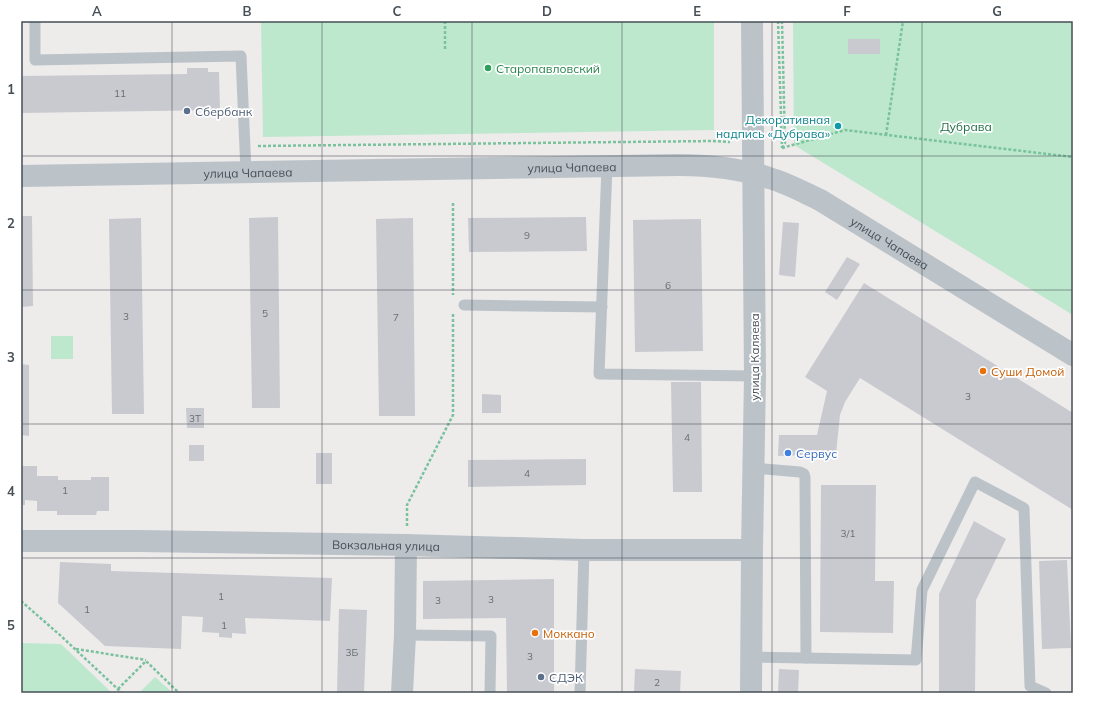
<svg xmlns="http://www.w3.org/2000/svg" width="1094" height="714" font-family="Mulish,sans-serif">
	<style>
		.green { fill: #bde8cd }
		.building { fill: #c9cad0 }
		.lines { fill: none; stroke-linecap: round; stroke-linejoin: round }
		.path { stroke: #79c29d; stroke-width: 2.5; stroke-dasharray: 3 2; stroke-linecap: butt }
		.lane { stroke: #bbc3c9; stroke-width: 11 }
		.street { stroke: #bbc3c9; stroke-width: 22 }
		.grid { fill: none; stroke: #464f56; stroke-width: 1; stroke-opacity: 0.55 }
		.leisure-dot { fill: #2e9e5b; stroke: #fff; stroke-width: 1.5 }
		.service-dot { fill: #5c6f8a; stroke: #fff; stroke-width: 1.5 }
		.culture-dot { fill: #0f9aa8; stroke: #fff; stroke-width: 1.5 }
		.food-dot { fill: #e8710a; stroke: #fff; stroke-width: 1.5 }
		.shop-dot { fill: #3f7fe0; stroke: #fff; stroke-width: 1.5 }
		.labels { text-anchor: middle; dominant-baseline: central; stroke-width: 3.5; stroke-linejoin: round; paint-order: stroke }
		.number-label { font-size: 10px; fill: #676e74 }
		.leisure-label { font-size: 12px; fill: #27864d; stroke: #fff; text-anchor: start }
		.service-label { font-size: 12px; fill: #4e5e75; stroke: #fff; text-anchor: start }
		.culture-label { font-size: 12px; fill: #0d838f; stroke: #fff; text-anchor: end }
		.park-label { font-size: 12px; fill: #206e46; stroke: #fff }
		.street-label { font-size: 12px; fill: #464f56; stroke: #fff }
		.food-label { font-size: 12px; fill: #c56008; stroke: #fff; text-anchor: start }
		.shop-label { font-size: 12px; fill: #366cbe; stroke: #fff; text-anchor: start }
		.neatline { fill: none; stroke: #464f56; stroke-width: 1.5 }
		.grid-label { font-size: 13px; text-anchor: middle; font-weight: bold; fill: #464f56 }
	</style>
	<rect width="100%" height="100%" fill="#eeebeb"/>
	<!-- green -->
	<g class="green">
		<path d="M261,21h453v109l-451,7z"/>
		<path d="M793,21h280v294l-279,-170z"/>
		<rect x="51" y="336" width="22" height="23"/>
		<path d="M21,643l40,1 51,49h-91z"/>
		<path d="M155,677l18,16h-34z"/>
	</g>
	<!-- building -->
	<g class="building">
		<rect x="848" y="39" width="32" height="15"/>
		<path d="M187,68h21v4h11l1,38 -199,3v-37l166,-2z"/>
		<path d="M21,216h11l1,90 -12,1z"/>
		<path d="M278,217l2,191h-28l-3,-190z"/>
		<path d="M586,217l1,34 -118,1 -1,-34z"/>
		<path d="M141,218l3,196h-32l-3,-195z"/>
		<path d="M413,218l2,198h-36l-3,-197z"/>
		<path d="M701,219l2,132 -68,1 -2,-132z"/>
		<path d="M783,222l16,1 -4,54 -16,-2z"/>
		<path d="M847,257l13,7 -23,36 -12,-8z"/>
		<path d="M864,283l209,130v97l-213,-132 -15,24 -5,13 -4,39 -58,2 1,-21h38l10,-44 -22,-14z"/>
		<path d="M21,364l8,1v71l-8,-1z"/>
		<path d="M671,382h30l1,110h-29z"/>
		<path d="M482,394l19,1v18h-19z"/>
		<path d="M186,408h18v20h-17z"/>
		<rect x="189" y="445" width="15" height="16"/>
		<rect x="316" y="453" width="16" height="31"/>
		<path d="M586,459v26l-118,2v-27z"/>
		<path d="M21,466h16v10h21v4h33v-3h18v34h-12l-1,4h-39v-4h-20v-10l-12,-1v5h-4z"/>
		<path d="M821,485h55l-1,96h19l-1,52 -73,-1z"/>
		<path d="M974,521l32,18 -30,61 -1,93h-36v-99z"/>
		<path d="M1067,560l4,88 -29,1 -3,-88z"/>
		<path d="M60,562l51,2v7l221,7 -2,43 -85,-3 1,16 -14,-1v5l-13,-1v-4l-17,-1 1,-15 -21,-1 -1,33 -76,-3 -47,-43z"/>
		<path d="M554,579v114h-47l-1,-75 -83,1v-38z"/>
		<path d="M339,609l28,1 -3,83h-27z"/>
		<path d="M635,669l46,2 -1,22h-46z"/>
		<path d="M779,669l20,1 -1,23h-20z"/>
	</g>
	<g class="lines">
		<!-- path -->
		<g class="path">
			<path d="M445,21v30"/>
			<path d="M778,21l4,127"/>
			<path d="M886,135l17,-114"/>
			<path d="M258,146l455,-5 17,1"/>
			<path d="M782,148l63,-18 228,27"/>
			<path d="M782,148l3,-5 -3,-122"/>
			<path d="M453,203v92"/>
			<path d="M407,526v-21l46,-90v-101"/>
			<path d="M21,601l40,35 61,57"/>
			<path d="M76,649l70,11"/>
			<path d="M118,689l28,-28 33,32"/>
		</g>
		<!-- lane -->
		<g class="lane">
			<path d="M35,21v39l206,-4 5,116"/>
			<path d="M607,166l-8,208 156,2"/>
			<path d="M464,305l138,2"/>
			<path d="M753,468l47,4 4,2 1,3 1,181"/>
			<path d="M405,635l86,1 -1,57"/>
			<path d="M751,657l165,3 6,-70 53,-108 49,26 6,178 16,7"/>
			<path d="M580,693l4,-143"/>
		</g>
		<!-- street -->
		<g class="street">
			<path id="s1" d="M21,176l657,-11c31,0 61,3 91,13 18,5 34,14 51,22l253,155"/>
			<path id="s2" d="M21,541h117l268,4 178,5h168"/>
			<path d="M402,693l3,-58 1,-90"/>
			<path d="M751,693l1,-143 3,-174 -3,-355"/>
		</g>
	</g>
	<!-- grid -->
	<path class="grid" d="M172,21v672M322,21v672M472,21v672M622,21v672M772,21v672M922,21v672M21,156h1052M21,290h1052M21,424h1052M21,558h1052"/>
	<!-- markers -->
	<circle class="leisure-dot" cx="488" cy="68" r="4"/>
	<g class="service-dot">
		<circle cx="187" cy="111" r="4"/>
		<circle cx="541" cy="677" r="4"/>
	</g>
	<circle class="culture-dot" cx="838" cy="126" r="4"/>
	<g class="food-dot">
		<circle cx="983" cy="371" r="4"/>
		<circle cx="535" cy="633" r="4"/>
	</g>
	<circle class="shop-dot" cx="788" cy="453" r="4"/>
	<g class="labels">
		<!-- number labels -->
		<g class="number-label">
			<text x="120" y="93">11</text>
			<text x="527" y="235">9</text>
			<text x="668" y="285">6</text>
			<text x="265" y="313">5</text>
			<text x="126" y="316">3</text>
			<text x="396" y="317">7</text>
			<text x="968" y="396">3</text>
			<text x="195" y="418">3Т</text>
			<text x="687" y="437">4</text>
			<text x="527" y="473">4</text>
			<text x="65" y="490">1</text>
			<text x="848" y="533">3/1</text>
			<text x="221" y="596">1</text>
			<text x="491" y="599">3</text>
			<text x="438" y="600">3</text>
			<text x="87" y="609">1</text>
			<text x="224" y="625">1</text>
			<text x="352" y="652">3Б</text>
			<text x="530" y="656">3</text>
			<text x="657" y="682">2</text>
		</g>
		<!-- leisure labels -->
		<g class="leisure-label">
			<text x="496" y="68">Старопавловский</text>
		</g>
		<!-- service labels -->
		<g class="service-label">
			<text x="195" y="111">Сбербанк</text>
			<text x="549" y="677">СДЭК</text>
		</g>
		<!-- culture labels -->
		<g class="culture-label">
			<text x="830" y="119">Декоративная<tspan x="830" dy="14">надпись «Дубрава»</tspan></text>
		</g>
		<!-- park labels -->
		<g class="park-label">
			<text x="966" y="126">Дубрава</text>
		</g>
		<!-- street labels -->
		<g class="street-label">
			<text stroke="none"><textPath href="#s1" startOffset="551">улица Чапаева</textPath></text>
			<text stroke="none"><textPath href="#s1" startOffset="227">улица Чапаева</textPath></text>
			<text stroke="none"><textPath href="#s1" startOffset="887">улица Чапаева</textPath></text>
			<text transform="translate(754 357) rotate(-90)">улица Каляева</text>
			<text stroke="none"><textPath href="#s2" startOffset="365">Вокзальная улица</textPath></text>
		</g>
		<!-- food labels -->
		<g class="food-label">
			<text x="991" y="371">Суши Домой</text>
			<text x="543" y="633">Моккано</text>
		</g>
		<!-- shop labels -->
		<g class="shop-label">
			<text x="796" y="453">Сервус</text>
		</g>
	</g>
	<!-- border -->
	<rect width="1094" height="714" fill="none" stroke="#ffffff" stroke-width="44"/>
	<rect x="22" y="22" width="1050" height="670" class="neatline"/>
	<g class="grid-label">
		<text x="97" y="16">A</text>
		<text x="247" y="16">B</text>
		<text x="397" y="16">C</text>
		<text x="547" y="16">D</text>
		<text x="697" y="16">E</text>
		<text x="847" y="16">F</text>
		<text x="997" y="16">G</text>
		<text x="11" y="94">1</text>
		<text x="11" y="228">2</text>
		<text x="11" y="362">3</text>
		<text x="11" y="496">4</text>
		<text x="11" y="630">5</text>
	</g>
</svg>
